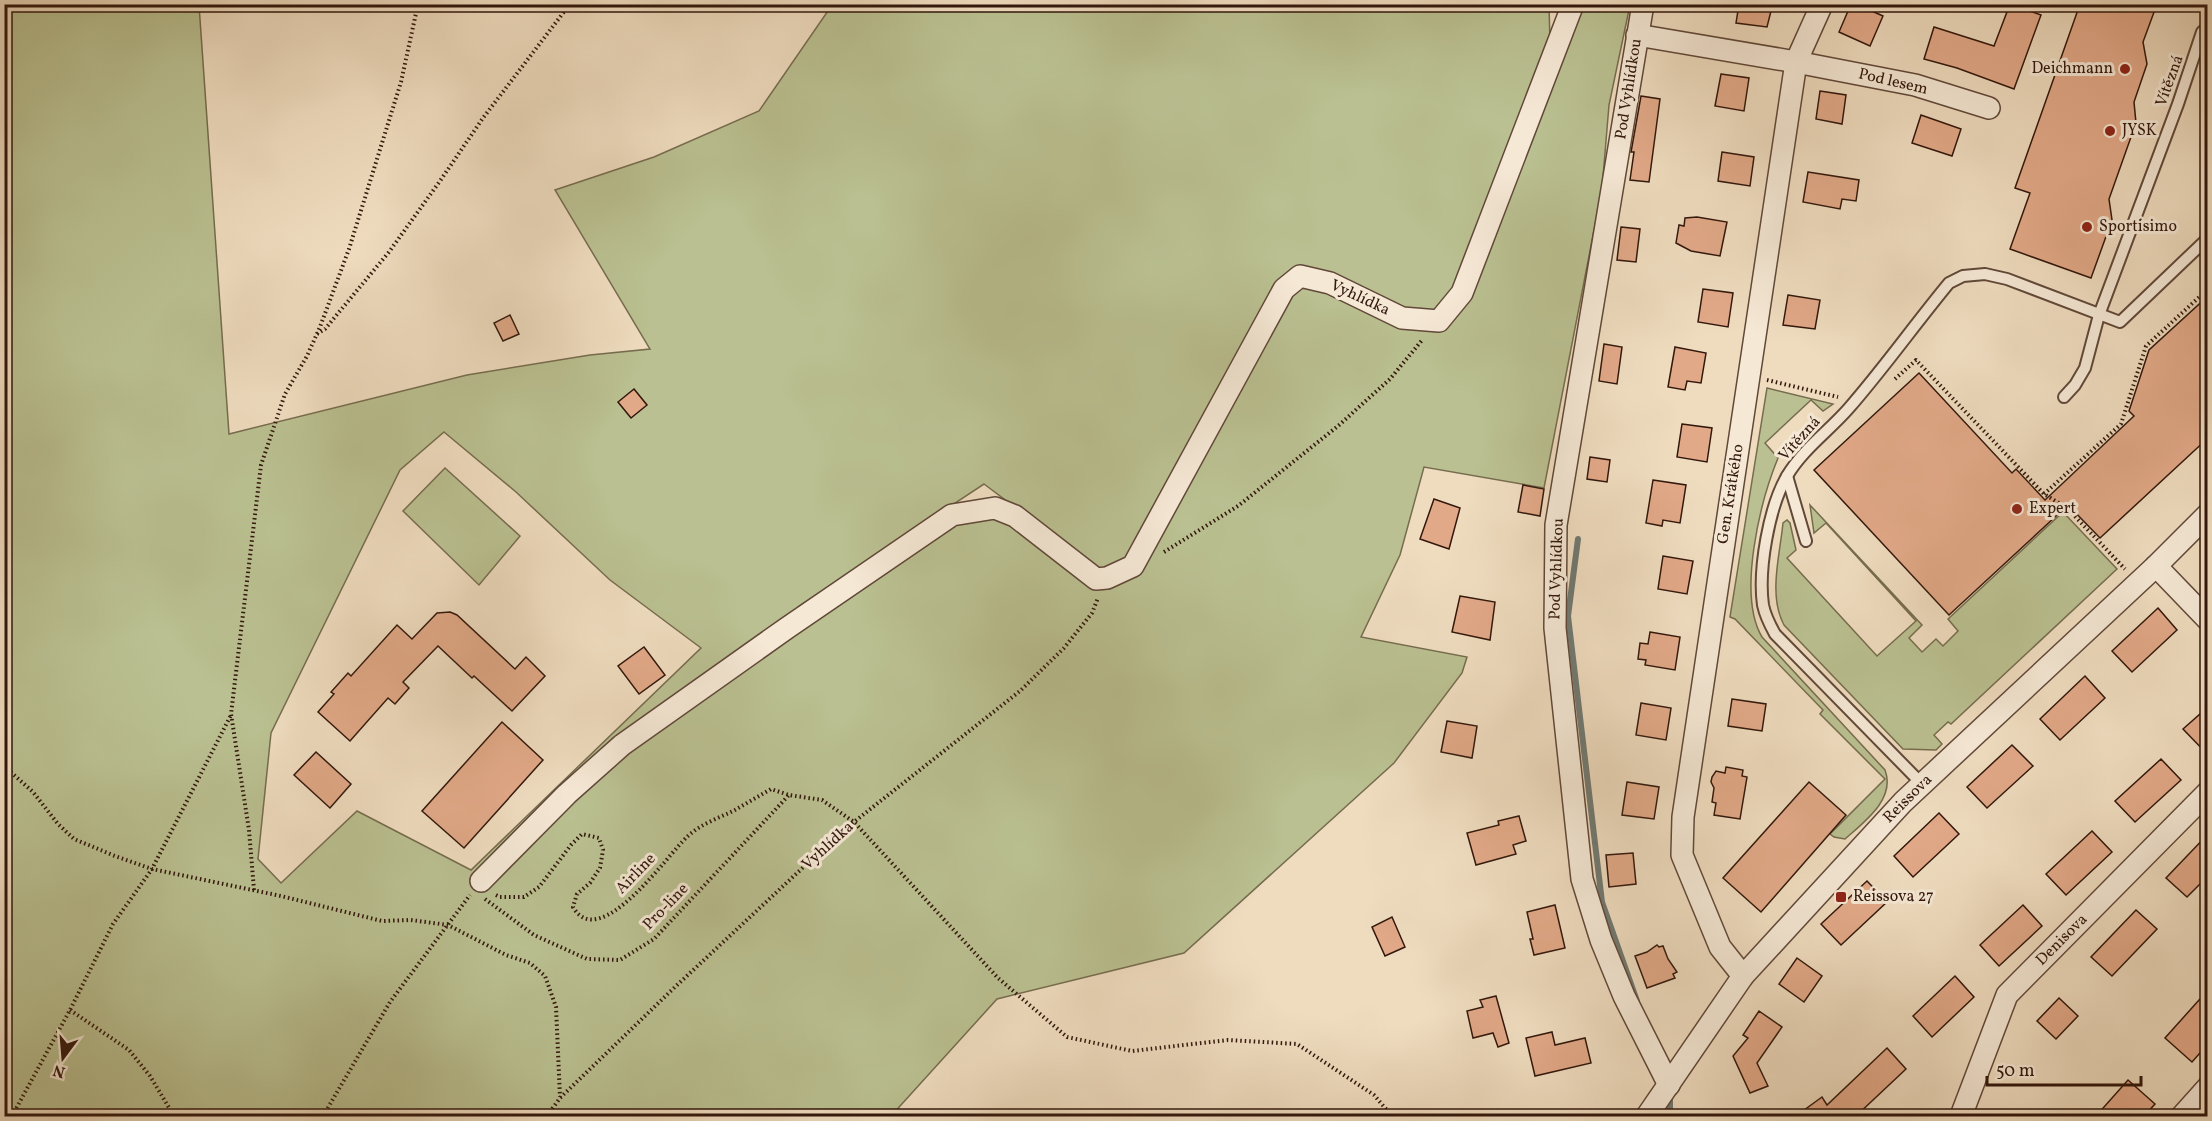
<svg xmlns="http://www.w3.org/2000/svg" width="2212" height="1121" font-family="Vollkorn,serif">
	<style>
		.green { fill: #bac091; stroke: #766c4e; stroke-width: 1.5; fill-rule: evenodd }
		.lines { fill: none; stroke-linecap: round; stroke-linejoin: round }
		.stream { stroke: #707971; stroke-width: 6 }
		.building { fill: #e2a988; stroke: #32170c; stroke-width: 1.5 }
		.lane-casing { stroke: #614839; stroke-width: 14 }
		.street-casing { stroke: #614839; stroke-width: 24 }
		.path { stroke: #32170c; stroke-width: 4; stroke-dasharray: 1.5 3; stroke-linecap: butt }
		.lane { stroke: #f5e8d5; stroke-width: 10 }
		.street { stroke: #f5e8d5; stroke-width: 21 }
		.poi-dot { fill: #8f2418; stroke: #f5e8d5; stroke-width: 2 }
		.labels { text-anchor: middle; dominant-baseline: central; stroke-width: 6; stroke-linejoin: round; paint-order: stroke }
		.poi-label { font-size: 16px; fill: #32170c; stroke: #f5e8d5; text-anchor: start }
		.street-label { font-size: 16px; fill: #32170c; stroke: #f5e8d5 }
	</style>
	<rect width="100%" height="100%" fill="#efdcbf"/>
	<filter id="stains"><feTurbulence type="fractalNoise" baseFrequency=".00333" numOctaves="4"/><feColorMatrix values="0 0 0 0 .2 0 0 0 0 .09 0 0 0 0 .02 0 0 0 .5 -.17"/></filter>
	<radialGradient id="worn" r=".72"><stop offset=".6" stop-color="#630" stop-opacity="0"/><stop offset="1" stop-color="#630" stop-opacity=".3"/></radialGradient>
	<!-- green -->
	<g class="green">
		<path d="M5,5h194l30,429 238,-59 123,-20 60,-6 -95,-159 99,-33 105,-46 73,-106h717l1,37 34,-37h46l-21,100 -7,84 -58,299 -120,-21 -24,88 -39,82 106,20 -5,16 -68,90 -210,190 -187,46 -106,117h-886zM444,432l72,60 94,88 91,68 -230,222 -114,-59 -76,72 -23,-24 13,-126 129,-263zM984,484l88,66 -95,-39 -120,82 -59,14z"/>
		<path d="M1767,388l66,16 -10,7 -12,-11 -46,43 13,15c-18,44 -41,137 -16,179l123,133c11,29 -21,52 -40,69l-11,-2 -4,-3 55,-55 -65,-65 3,-4 -88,-91 -5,-2z"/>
		<path d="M445,468l75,68 -41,49 -76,-74z"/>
		<path d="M1810,505l112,120 -13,13 13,14 14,-13 7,7 15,-15 -10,-12 115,-107 54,57 -166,155 -3,-2 -14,13 8,9 -6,6 -33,-1 -119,-124c-16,-30 -4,-70 -1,-102l4,-3 3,3 6,27 -9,8 90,98 39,-35 -90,-98 -12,10z"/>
	</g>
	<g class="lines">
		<!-- stream -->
		<g class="stream">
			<path d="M1578,539l-10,77 34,286 35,99"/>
			<path d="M1670,1116v-21"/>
		</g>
	</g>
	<!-- building -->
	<g class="building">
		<path d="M1739,4h30l-1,6 3,1 -4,16 -31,-4z"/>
		<path d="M1851,4h5l27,12 -13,30 -31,-14z"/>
		<path d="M2010,4l31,11 -27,74 -57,-21 -33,-9 10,-32 60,19z"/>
		<path d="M2080,4h77l-14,38 4,22 -13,38 2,21 -27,76 3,21 -21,58 -81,-29 20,-56 -15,-5z"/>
		<path d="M1721,74l28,4 -5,33 -29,-5z"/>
		<path d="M1820,91l26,4 -4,29 -26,-5z"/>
		<path d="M1641,96l19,3 -11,83 -19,-2 4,-28h-3z"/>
		<path d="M1921,115l40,14 -9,27 -40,-13z"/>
		<path d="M1722,152l32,5 -4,29 -32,-5z"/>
		<path d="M1808,172l51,8 -3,21 -14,-2 -2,10 -37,-7z"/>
		<path d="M1697,217l30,5 -7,34 -29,-5 -15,-8 3,-18 5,1 1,-8z"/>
		<path d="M1621,227l19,2 -4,33 -19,-2z"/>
		<path d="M1703,289l30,4 -5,34 -30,-5z"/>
		<path d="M1788,295l32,5 -5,29 -32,-4z"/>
		<path d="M2208,296v142l-108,100 -32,-33 -119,110 -135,-145 105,-97 93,100 4,-4 29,31 89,-84 -5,-5 20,-61z"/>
		<path d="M510,315l9,19 -16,7 -9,-18z"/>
		<path d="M1604,344l18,3 -5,37 -18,-3z"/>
		<path d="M1675,347l31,6 -5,30 -14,-2 -2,9 -17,-3z"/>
		<path d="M634,389l13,16 -16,13 -13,-16z"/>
		<path d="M1682,424l30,4 -5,34 -30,-5z"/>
		<path d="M1590,457l20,3 -3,22 -20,-3z"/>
		<path d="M1653,480l33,5 -6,38 -17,-3 -1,6 -16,-3z"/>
		<path d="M1523,485l21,4 -4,27 -22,-4z"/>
		<path d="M1434,499l26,9 -11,41 -29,-10z"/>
		<path d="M1663,556l30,5 -6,33 -29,-5z"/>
		<path d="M1460,596l35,6 -5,38 -38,-8z"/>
		<path d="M2158,608l19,22 -45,42 -20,-21z"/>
		<path d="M450,612l7,3 58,54 11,-12 19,19 -33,35 -38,-35 -2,2 -34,-32 -35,36 6,6 -14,16 -7,-6 -38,43 -32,-29 16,-18 -3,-2 17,-19 3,3 46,-51 15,14 25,-26z"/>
		<path d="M1650,632l30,5 -5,33 -30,-5 1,-5 -8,-1 2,-16 8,1z"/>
		<path d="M644,647l21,28 -26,19 -21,-28z"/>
		<path d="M2085,676l20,22 -45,42 -20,-21z"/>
		<path d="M1732,699l34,5 -4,27 -34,-5z"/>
		<path d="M1641,703l30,5 -5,32 -30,-5z"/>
		<path d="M2208,707v48l-25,-26z"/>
		<path d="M1447,721l30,5 -5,32 -31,-6z"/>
		<path d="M502,722l41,38 -79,88 -42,-37z"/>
		<path d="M2012,745l21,21 -46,42 -20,-21z"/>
		<path d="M316,752l35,32 -21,24 -36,-33z"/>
		<path d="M2161,759l20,21 -46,42 -20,-21z"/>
		<path d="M1726,767l17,3 -1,6 5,1 -7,42 -26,-4 2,-12 -4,-1 2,-14 -3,-6 1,-5 4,-6 9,2z"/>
		<path d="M1627,782l32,5 -5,32 -32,-4z"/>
		<path d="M1809,782l37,33 -85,97 -38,-34z"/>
		<path d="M1939,813l20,21 -46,43 -19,-21z"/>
		<path d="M1519,816l7,25 -13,4 3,9 -40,11 -9,-32 32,-8 -1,-4z"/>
		<path d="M2092,831l20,21 -46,43 -20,-21z"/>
		<path d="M2208,834v42l-21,21 -21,-19z"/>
		<path d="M1633,853l3,31 -27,3 -3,-32z"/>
		<path d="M1867,881l20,21 -46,43 -20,-21z"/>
		<path d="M1555,905l10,43 -31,7 -4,-16h3l-6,-27z"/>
		<path d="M2023,905l19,21 -43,40 -19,-21z"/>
		<path d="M2136,910l21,19 -45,47 -21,-19z"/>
		<path d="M1392,917l13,30 -20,9 -13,-29z"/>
		<path d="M1657,945l2,2 4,-1 5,13 9,13 -4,2 2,4 -28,10 -12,-32 12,-4z"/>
		<path d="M1797,958l25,18 -18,26 -25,-18z"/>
		<path d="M1955,976l19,21 -42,40 -19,-21z"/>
		<path d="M2208,990v54l-16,18 -27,-24z"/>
		<path d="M1496,996l13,47 -11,4 -5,-14 -20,5 -6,-27 16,-4 -3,-7z"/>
		<path d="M2059,998l19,18 -22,23 -19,-18z"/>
		<path d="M1759,1011l23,16 -25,36 11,23 -18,7 -17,-37 15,-18 -5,-3z"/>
		<path d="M1552,1032l3,13 30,-7 6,25 -56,13 -9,-38z"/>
		<path d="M1887,1048l19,21 -50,47h-60l26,-19 5,8z"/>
		<path d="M2128,1080l27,24 -11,12h-48z"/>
	</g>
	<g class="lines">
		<!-- lane casing -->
		<g class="lane-casing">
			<g id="lane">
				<path d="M2064,397l11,-12 10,-17 14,-53 79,-211 24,-72 6,-5"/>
				<path d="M1787,476l19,65"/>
				<path d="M1922,784l-147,-150c-5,-9 -10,-19 -12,-29 -5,-36 6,-98 24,-129 16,-27 42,-45 62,-68 35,-40 66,-84 100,-125l14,-7 22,-2 22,5 113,43 88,-84"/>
			</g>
		</g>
		<!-- street casing -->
		<g class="street-casing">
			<g id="street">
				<path d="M1643,4l-87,521 -1,103 27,251 19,61 23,56 45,89"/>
				<path d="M1637,35l159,27 119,23 74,23"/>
				<path d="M2156,566l52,54"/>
				<path d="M481,881l86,-87 55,-49 165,-117 165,-113 43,-7 20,8 81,63 11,-1 26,-12 151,-277 16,-13 30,7 72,35 37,3 23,-28 111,-289"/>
				<path d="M1743,976l-23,-29 -38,-92 1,-38 113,-755 26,-58"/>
				<path d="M1647,1116l96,-140 160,-174 253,-236 52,-52"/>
				<path d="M1961,1116l46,-121 201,-203"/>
				<path d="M2182,1116l26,-29"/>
			</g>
		</g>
		<!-- path -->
		<g class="path">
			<path d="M317,334l8,-5 64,-77 51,-71 43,-63 87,-114"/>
			<path d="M1895,379l21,-19 128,134 23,14 58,61"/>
			<path d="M1767,380l71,17"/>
			<path d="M2044,494l77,-70 25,-78 62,-57"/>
			<path d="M1164,552l74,-46 100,-80 52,-47 33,-40"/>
			<path d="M4,766l29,26 25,32 16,15 41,17 37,13 129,27 101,25 29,-1 37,5 58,30 24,8 15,13 11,31 4,90"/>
			<path d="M254,890l-5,-60 -18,-116 30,-249 24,-71 22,-38 13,-29 29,-78 52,-167 17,-78"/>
			<path d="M496,895l4,2h24l15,-10 32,-42 11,-11 17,4 4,12 -3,18 -10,15 -13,11 -4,13c27,47 95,-53 114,-70 13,-13 32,-19 48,-27 12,-7 24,-14 36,-21l18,6 33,5 32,22 144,156 69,59 65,14 96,-11 69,4 77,51 18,21"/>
			<path d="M485,899l49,36 53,24 33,1 34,-21 135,-144"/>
			<path d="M70,1010l59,40 21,26 24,40"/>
			<path d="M12,1116l58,-106 43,-86 39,-55 79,-154"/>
			<path d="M323,1116l67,-114 80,-107"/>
			<path d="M547,1116l13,-18 115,-111 165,-154 180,-142 44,-43 28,-35 6,-15"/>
		</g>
		<!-- lane -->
		<use href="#lane" class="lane"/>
		<!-- street -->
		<use href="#street" class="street"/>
	</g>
	<!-- markers -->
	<g class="poi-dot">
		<circle cx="2125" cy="69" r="6"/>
		<circle cx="2110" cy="131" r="6"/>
		<circle cx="2087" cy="227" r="6"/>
		<circle cx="2017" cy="509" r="6"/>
		<rect x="1835" y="891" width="12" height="12" rx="3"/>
	</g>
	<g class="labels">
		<!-- poi labels -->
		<g class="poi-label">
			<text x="2113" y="69" text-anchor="end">Deichmann</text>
			<text x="2122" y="131">JYSK</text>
			<text x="2099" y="227">Sportisimo</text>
			<text x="2029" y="509">Expert</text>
			<text x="1853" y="897">Reissova 27</text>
		</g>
		<!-- street labels -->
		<g class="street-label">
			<text transform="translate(2170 81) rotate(-70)">Vítězná</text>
			<text transform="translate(1893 82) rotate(13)">Pod lesem</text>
			<text transform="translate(1629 89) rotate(-81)">Pod Vyhlídkou</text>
			<text transform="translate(1360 298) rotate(25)">Vyhlídka</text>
			<text transform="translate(1800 439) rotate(-48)">Vítězná</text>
			<text transform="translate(1731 494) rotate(-81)">Gen. Krátkého</text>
			<text transform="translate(1557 569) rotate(-88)">Pod Vyhlídkou</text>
			<text transform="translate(1908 799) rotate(-45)">Reissova</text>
			<text transform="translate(828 846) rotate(-42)">Vyhlídka</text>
			<text transform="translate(636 874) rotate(-46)">Airline</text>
			<text transform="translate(666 907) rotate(-46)">Pro-line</text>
			<text transform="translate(2062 940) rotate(-45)">Denisova</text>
		</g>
	</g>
	<!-- margin -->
	<rect width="2212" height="1121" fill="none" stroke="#efdcbf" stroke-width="24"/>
	<rect x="6" y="6" width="2200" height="1109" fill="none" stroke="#32170c" stroke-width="3"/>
	<rect x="12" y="12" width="2188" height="1097" fill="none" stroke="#32170c" stroke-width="1.5"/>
	<!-- north arrow -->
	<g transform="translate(63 1058) rotate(196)" stroke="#f5e8d5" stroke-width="4.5" paint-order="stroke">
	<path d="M0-4.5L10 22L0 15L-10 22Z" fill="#32170c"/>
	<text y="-9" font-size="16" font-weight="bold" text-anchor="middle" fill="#32170c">N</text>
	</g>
	<!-- scale -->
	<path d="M1987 1076v9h154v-9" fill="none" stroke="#32170c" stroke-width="3"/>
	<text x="1996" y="1076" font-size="18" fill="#32170c" stroke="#f5e8d5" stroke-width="4.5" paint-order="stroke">50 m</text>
	<rect width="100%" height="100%" filter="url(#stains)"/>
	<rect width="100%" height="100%" fill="url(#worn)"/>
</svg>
